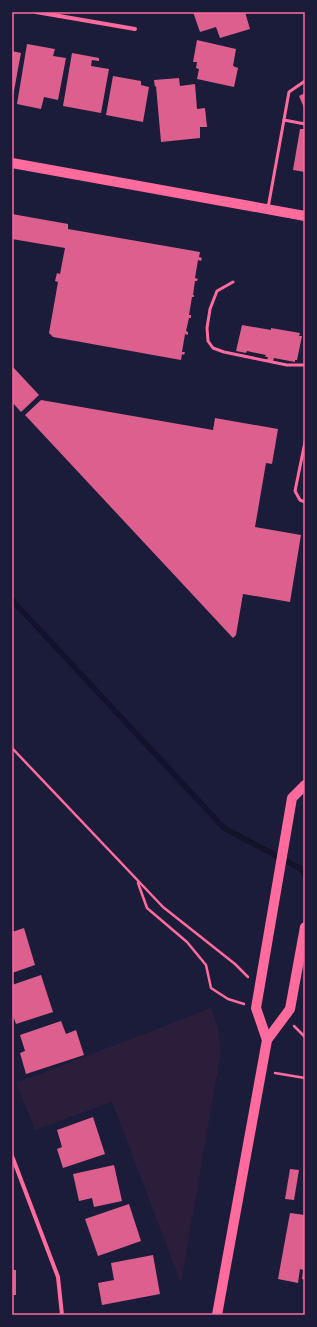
<svg xmlns="http://www.w3.org/2000/svg" width="317" height="1327" font-family="'Varela Round',sans-serif">
	<style>
		.green { fill: #2a1e3b }
		.lines { fill: none; stroke-linecap: round; stroke-linejoin: round }
		.stream { stroke: #12122b; stroke-width: 5.5 }
		.building { fill: #dd5f8e }
		.path { stroke: #ff6b9d; stroke-width: 2.5 }
		.service { stroke: #ff6b9d; stroke-width: 3 }
		.minor { stroke: #ff6b9d; stroke-width: 4 }
		.primary { stroke: #ff6b9d; stroke-width: 10 }
		.neatline { fill: none; stroke: #ff6b9d; stroke-width: 1.5 }
	</style>
	<rect width="100%" height="100%" fill="#1b1b3a"/>
	<!-- green -->
	<path class="green" d="M211,1008l7,19 3,24 -40,232 -69,-181 -77,28 -19,-47z"/>
	<g class="lines">
		<!-- stream -->
		<path class="stream" d="M12,600l212,228 77,41 4,6"/>
	</g>
	<!-- building -->
	<g class="building">
		<path d="M193,12h52l5,17 -30,9 -4,-11 -16,5z"/>
		<path d="M197,40l39,9 -3,17 5,2 -4,19 -37,-8 2,-10 -3,-1 1,-6h-4z"/>
		<path d="M27,44l28,5 -2,7 13,2 -8,42 -14,-3 -3,12 -24,-5z"/>
		<path d="M12,51l9,2 -8,43h-1z"/>
		<path d="M72,53l27,5v3l-7,-1 -1,6 18,3 -8,44 -38,-7z"/>
		<path d="M113,76l28,5v4l8,2 -6,35 -37,-7z"/>
		<path d="M179,78l1,8 15,-2 2,25 8,-1 2,19h-7v11l-39,4 -5,-56 -1,1 -1,-7z"/>
		<path d="M305,93v17l-6,-14z"/>
		<path d="M300,129h5v43l-12,-2z"/>
		<path d="M12,214l56,10v5l132,23 -1,5 3,1 -1,3 -3,-1 -3,18 3,1 -1,2h-2l-2,14h1v2h-2l-3,18h2v3h-2l-3,13 2,1v3l-3,-1 -3,18h3l-1,3 -2,-1 -1,6 -128,-23 -4,-4 9,-51 -3,-1 2,-8 3,1 5,-26 -53,-9z"/>
		<path d="M242,325l29,5v-2l29,5 -1,3h3l-5,24h-2v2l-21,-4 -1,3 -6,-1 1,-3h-3l1,-2 -19,-4 -1,2 -10,-2z"/>
		<path d="M12,366l27,29 -18,17 -9,-10z"/>
		<path d="M41,400l172,30 2,-12 63,11 -6,35 -6,-1 -11,64 46,8 -11,67 -47,-8 -7,41 -3,3 -208,-223z"/>
		<path d="M24,928l11,37 -23,8v-41z"/>
		<path d="M41,975l12,37 -37,12 -4,-11v-28z"/>
		<path d="M61,1021l5,13 10,-4 8,25 -58,19 -6,-21 5,-2 -5,-16z"/>
		<path d="M93,1117l12,37 -42,14 -6,-19 5,-2 -5,-17z"/>
		<path d="M114,1165l8,36 -28,6 -2,-9 -13,3 -6,-27z"/>
		<path d="M290,1169l9,1 -5,30 -9,-1z"/>
		<path d="M129,1204l12,37 -43,15 -13,-37z"/>
		<path d="M290,1213l15,2v65l-3,-1 1,-9 -3,-1 -2,14 -20,-4z"/>
		<path d="M153,1255l7,39 -58,11 -4,-22 16,-3 -3,-17z"/>
		<rect x="12" y="1270" width="4" height="25"/>
	</g>
	<g class="lines">
		<!-- path -->
		<g class="path">
			<path d="M12,748l151,159 72,57 13,13"/>
			<path d="M138,883l9,25 40,34 19,23 5,23 17,11 16,5"/>
			<path d="M294,1026l11,11"/>
			<path d="M275,1073l30,5"/>
		</g>
		<!-- service -->
		<g class="service">
			<path d="M284,120l21,4"/>
			<path d="M268,208l21,-116 16,-11"/>
			<path d="M233,282l-16,9 -7,18 -3,19 1,13 5,7 11,4 63,13h18"/>
			<path d="M305,442l-10,49 5,9 5,2"/>
		</g>
		<!-- minor -->
		<g class="minor">
			<path d="M36,12l99,17"/>
			<path d="M12,1156l46,121 4,38"/>
		</g>
		<!-- primary -->
		<g class="primary">
			<path d="M12,163l293,53"/>
			<path d="M267,1040l-11,-32 36,-210 13,-13"/>
			<path d="M217,1315l50,-275 23,-31 15,-82"/>
		</g>
	</g>
	<!-- border -->
	<rect width="317" height="1327" fill="none" stroke="#1b1b3a" stroke-width="26"/>
	<rect x="13" y="13" width="291" height="1301" class="neatline"/>
</svg>
